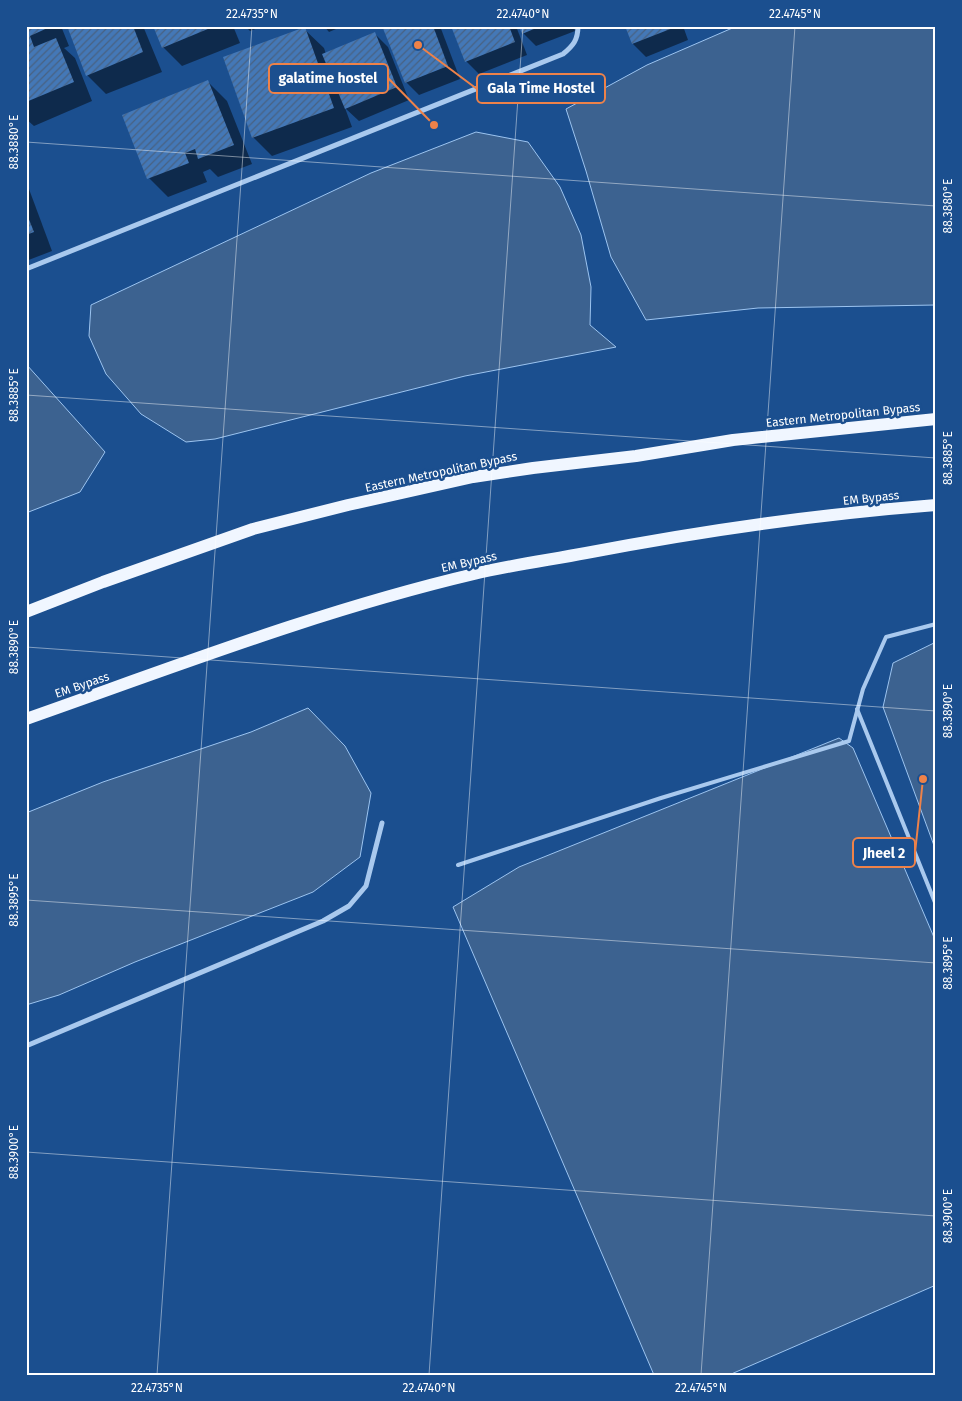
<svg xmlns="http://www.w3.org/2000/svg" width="962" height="1401" font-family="'Fira Sans',sans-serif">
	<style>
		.water { fill: #3c6290; stroke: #9cc4f0 }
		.shadow { fill: #0007 }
		.building { fill: url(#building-hatch) }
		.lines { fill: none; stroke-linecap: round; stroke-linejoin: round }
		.service { stroke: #a9c9ee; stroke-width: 4 }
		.minor { stroke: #a9c9ee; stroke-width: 5 }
		.primary { stroke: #f0f6ff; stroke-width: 12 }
		.ticks { fill: none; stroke: #fff; stroke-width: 1; stroke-opacity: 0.45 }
		.labels { text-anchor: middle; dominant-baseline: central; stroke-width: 5; stroke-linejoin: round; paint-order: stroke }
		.street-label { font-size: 12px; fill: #fff; stroke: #1b4f8f }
		.leader { fill: none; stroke: #ee8249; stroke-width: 2 }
		.callout-dot { fill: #ee8249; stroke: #1b4f8f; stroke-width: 2 }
		.callout { fill: #1b4f8f; stroke: #ee8249; stroke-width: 2 }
		.callout-label { font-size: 14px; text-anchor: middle; font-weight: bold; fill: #fff }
		.neatline { fill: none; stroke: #fff; stroke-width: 2 }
		.ticks-label { font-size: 12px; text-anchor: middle; fill: #fff }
	</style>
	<defs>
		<pattern id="building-hatch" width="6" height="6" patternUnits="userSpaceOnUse" patternTransform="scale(1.25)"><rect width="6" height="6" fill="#4478b7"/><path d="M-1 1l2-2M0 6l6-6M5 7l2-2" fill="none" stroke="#486282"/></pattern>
	</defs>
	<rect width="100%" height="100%" fill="#1b4f8f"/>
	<!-- water -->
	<g class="water">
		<path d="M737,26h199v279l-178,3 -112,12 -35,-63 -25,-86 -20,-62 81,-44z"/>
		<path d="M476,132l52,10 32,45 21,48 10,52 -1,38 26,22 -151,29 -250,63 -29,3 -45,-28 -35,-40 -17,-38 2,-31 280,-132z"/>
		<path d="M26,364l79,88 -25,40 -54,21z"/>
		<path d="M936,642v209l-53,-144 10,-44z"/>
		<path d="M308,708l37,38 26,47 -11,64 -47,35 -178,70 -76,33 -33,10v-192l77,-31 148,-50z"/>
		<path d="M839,738l14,10 83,194v343l-207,90h-75l-201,-468 66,-40z"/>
	</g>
	<!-- shadow -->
	<g class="shadow">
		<path d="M26,26h35l8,20 -5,2 11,10 17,43 -58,25 -8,-7z"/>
		<path d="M68,26h75l19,46 -56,22 -19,-19z"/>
		<path d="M154,26h79l7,17 -58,23 -19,-19z"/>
		<path d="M245,26h18l-13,5z"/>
		<path d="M324,26h19l-14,6z"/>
		<path d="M384,26h56l20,53 -41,16 -13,-13z"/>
		<path d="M452,26h64l11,29 -48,19 -13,-13z"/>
		<path d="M520,26h53l2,5 -39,15 -13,-13z"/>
		<path d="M626,26h57l5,14 -42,17 -13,-13z"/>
		<path d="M304,29l20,19 2,6 49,-20 13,13 21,53 -50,21 -14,-13 7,19 -80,29 -19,-19z"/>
		<path d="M208,82l19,19 25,63 -34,13 -8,-8 -7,3 4,10 -39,15 -19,-19z"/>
		<path d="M26,181l26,70 -26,10z"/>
	</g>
	<!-- building -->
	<g class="building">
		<path d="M26,26h26l-22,10 4,11 22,-9 18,44 -48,20z"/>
		<path d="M67,26h66l10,26 -57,24z"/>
		<path d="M153,26h62l-53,22z"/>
		<path d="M382,26h51l15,40 -43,17z"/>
		<path d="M451,26h58l6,16 -50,20z"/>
		<path d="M519,26h22l-19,8z"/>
		<path d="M625,26h53l-46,18z"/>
		<path d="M305,27l29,81 -82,30 -29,-81z"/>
		<path d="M375,32l22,55 -52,22 -23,-55z"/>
		<path d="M208,80l26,65 -36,14 -3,-10 -10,4 4,10 -42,16 -25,-64z"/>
		<path d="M26,212l8,20 -8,3z"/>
	</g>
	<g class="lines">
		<!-- service -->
		<g class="service">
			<path d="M857,709l79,196"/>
			<path d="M458,865l203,-67 188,-57 14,-52 23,-52 50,-13"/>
		</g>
		<!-- minor -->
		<g class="minor">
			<path d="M26,269l537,-215c10,-8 15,-14 15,-28"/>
			<path d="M26,1046l297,-125 26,-15 17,-20 16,-63"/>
		</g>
		<!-- primary -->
		<g class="primary">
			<path d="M26,612l77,-30 150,-53 95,-24 125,-28 60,-9 103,-12 97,-16 203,-21"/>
			<path d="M26,719c148,-52 295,-109 448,-145 37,-9 75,-14 112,-21 115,-22 232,-39 350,-48"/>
		</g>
	</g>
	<!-- ticks -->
	<path class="ticks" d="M26,142l910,64M26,395l910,63M26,647l910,64M26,900l910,63M26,1152l910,64M157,1375l95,-1349M429,1375l94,-1349M701,1375l94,-1349"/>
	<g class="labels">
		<!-- street labels -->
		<g class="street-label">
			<text transform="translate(843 415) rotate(-6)">Eastern Metropolitan Bypass</text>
			<text transform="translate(441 472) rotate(-12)">Eastern Metropolitan Bypass</text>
			<text transform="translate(871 498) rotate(-6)">EM Bypass</text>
			<text transform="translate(469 562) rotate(-13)">EM Bypass</text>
			<text transform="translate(82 685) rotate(-19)">EM Bypass</text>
		</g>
	</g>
	<!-- callouts -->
	<path class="leader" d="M434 125L388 78M418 45L477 89M923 779L915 853"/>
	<g class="callout-dot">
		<circle cx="434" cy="125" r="5"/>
		<circle cx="418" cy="45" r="5"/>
		<circle cx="923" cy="779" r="5"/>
	</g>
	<g class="callout">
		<rect x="269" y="64" width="119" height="29" rx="5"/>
		<rect x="477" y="74" width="128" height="29" rx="5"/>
		<rect x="853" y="838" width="62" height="29" rx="5"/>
	</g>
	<g class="callout-label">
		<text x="328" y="83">galatime hostel</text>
		<text x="541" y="93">Gala Time Hostel</text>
		<text x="884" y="858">Jheel 2</text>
	</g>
	<!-- border -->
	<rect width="962" height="1401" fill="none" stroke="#1b4f8f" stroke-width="55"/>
	<rect x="28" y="28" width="906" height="1346" class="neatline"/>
	<g class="ticks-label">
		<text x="252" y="18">22.4735°N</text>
		<text x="523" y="18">22.4740°N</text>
		<text x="795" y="18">22.4745°N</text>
		<text transform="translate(14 142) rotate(-90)" y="4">88.3880°E</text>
		<text transform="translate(948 206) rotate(-90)" y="4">88.3880°E</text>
		<text transform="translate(14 395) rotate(-90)" y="4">88.3885°E</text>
		<text transform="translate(948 458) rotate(-90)" y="4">88.3885°E</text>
		<text transform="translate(14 647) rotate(-90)" y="4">88.3890°E</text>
		<text transform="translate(948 711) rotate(-90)" y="4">88.3890°E</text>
		<text transform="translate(14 900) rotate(-90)" y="4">88.3895°E</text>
		<text transform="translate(948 963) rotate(-90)" y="4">88.3895°E</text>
		<text transform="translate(14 1152) rotate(-90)" y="4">88.3900°E</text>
		<text transform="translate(948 1216) rotate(-90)" y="4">88.3900°E</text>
		<text x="157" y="1392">22.4735°N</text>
		<text x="429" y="1392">22.4740°N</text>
		<text x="701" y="1392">22.4745°N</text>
	</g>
</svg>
